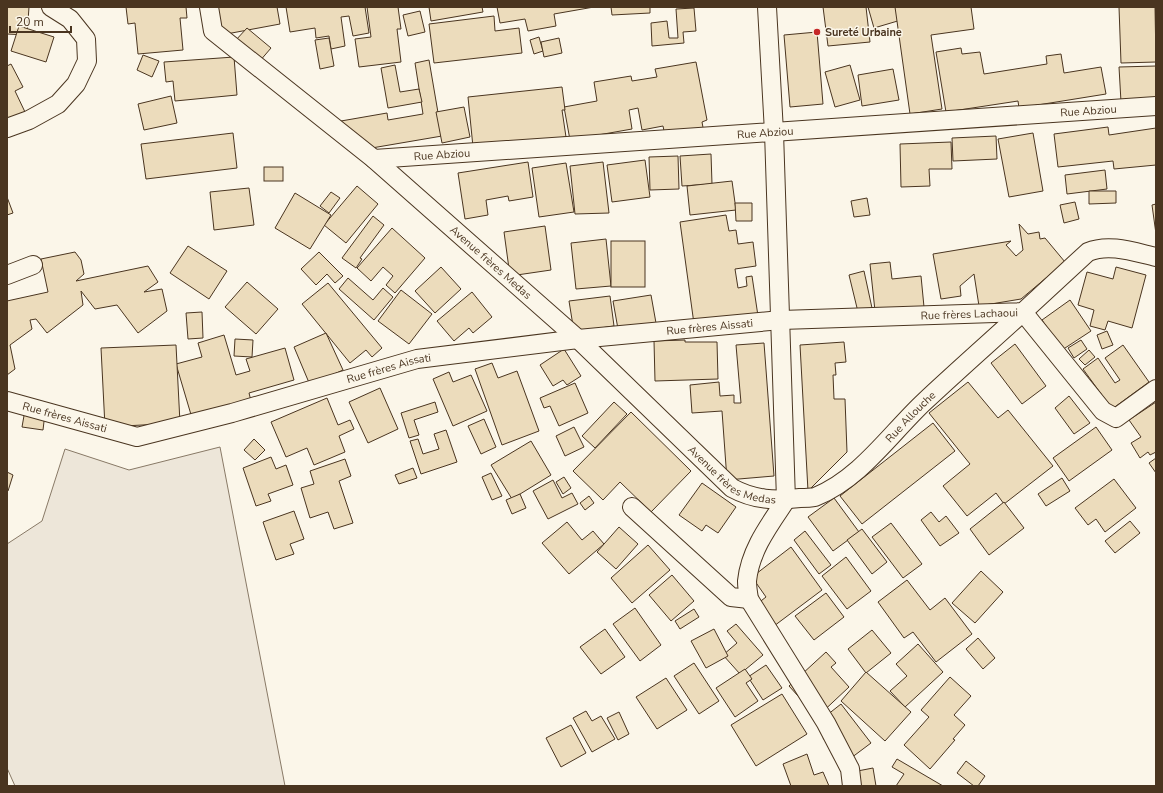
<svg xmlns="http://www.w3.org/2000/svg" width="1163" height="793" font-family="'Nunito Sans',sans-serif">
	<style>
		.green { fill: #ede6d9; stroke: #887966 }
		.building { fill: #ecdcbc; stroke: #4a3520 }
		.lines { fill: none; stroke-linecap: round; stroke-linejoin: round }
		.street-casing { stroke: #4a3520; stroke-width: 20 }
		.street { stroke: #fbf6e9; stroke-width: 18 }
		.poi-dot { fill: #c62828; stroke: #fbf6e9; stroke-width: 1.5 }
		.labels { text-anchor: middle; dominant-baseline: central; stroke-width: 3; stroke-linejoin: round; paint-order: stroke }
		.poi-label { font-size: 11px; font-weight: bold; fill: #4a3520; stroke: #fbf6e9; text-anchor: start }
		.street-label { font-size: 11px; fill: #4a3520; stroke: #fbf6e9 }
	</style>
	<rect width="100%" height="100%" fill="#fbf6e9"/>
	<!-- green -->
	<path class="green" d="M220,447l65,339h-270l-8,-18v-224l35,-23 23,-72 64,21z"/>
	<!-- building -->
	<g class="building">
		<path d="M7,7h22l-2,28 -20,-1z"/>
		<path d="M126,7h60l1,11h-7l3,32 -45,4 -3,-31 -7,1z"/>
		<path d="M216,7h61l3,17 -59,11z"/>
		<path d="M286,7h79l4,26 -16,3 -4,-20 -8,1 4,29 -14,3 -2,-13 -13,2 -1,-10 -25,4z"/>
		<path d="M367,7h31l3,22h-4l4,33 -42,5 -4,-28 16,-2z"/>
		<path d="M429,7h53l1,5 -52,9z"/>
		<path d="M497,7h97l-40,7 2,12 -28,5 -3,-12 -25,4z"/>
		<path d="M611,7h39v6l-38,2z"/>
		<path d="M823,7h43l4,35 -42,4z"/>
		<path d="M868,7h29l4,13 -27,8z"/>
		<path d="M895,7h76l3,22 -43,6 11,74 -32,5z"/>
		<path d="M1119,7h36l1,55 -35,1z"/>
		<path d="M694,8l2,23 -13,1 1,11 -32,3 -1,-23 16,-2 2,17h9l-2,-29z"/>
		<path d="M420,11l5,21 -17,4 -5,-21z"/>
		<path d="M494,16l1,15 24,-3 3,25 -88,10 -5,-39z"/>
		<path d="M19,26l35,11 -8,25 -35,-11z"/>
		<path d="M247,28l24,20 -12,14 -24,-21z"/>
		<path d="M817,32l6,72 -33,3 -6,-72z"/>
		<path d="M539,37l4,14 -9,3 -4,-14z"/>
		<path d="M329,38l5,28 -14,3 -5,-29z"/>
		<path d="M559,38l3,15 -18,4 -3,-15z"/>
		<path d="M961,48l1,6 18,-2 4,22 63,-10 -1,-8 15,-2 3,19 37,-6 5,27 -87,14 -1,-7 -72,11 -10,-60z"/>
		<path d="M143,55l16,6 -7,16 -15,-7z"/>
		<path d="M234,57l3,38 -62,6 -2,-20 -7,1 -2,-20z"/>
		<path d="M429,60l13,76 -82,14 -16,-13 -3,-16 46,-8 1,7 35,-6 -8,-51z"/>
		<path d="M696,62l11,58 -5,2 2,11 -38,7 -3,-14 -21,4 -4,-22 -9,2 3,19 -62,11 -6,-33 33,-6 -3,-19 37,-6 1,5 25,-4 -2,-8z"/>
		<path d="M11,64l12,23 -8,4 10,21 -18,9v-55z"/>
		<path d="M395,65l5,27 19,-3 3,13 -34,6 -7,-40z"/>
		<path d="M850,65l10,35 -25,7 -10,-35z"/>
		<path d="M1156,66v35l-35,1 -2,-35z"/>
		<path d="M893,69l6,31 -37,6 -4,-31z"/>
		<path d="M562,87l3,23h-3l4,27 -93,10 -5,-50z"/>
		<path d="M171,96l6,27 -33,7 -6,-26z"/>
		<path d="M464,107l6,30 -28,6 -6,-31z"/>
		<path d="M1108,127l1,8 47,-7v37l-42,4 -1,-8 -55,6 -4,-33z"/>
		<path d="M233,133l4,35 -91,11 -5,-35z"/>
		<path d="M1033,133l10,58 -34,6 -11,-58z"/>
		<path d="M996,136l1,23 -44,2 -1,-23z"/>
		<path d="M951,142l1,27h-23l1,17 -29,1 -1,-43z"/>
		<path d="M711,154l1,30 -30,2 -2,-30z"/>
		<path d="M678,156l1,33 -29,1 -1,-33z"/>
		<path d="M645,160l5,37 -38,5 -5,-37z"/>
		<path d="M528,162l5,35 -24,4 -1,-5 -22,4 2,15 -23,4 -7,-46z"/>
		<path d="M603,162l6,51 -34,1 -5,-48z"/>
		<path d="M566,163l8,49 -35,5 -7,-49z"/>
		<rect x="264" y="167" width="19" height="14"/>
		<path d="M1105,170l2,19 -40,5 -2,-19z"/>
		<path d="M732,181l4,29 -46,5 -3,-29z"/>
		<path d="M357,186l21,18 -32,39 -22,-18z"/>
		<path d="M249,188l5,37 -40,5 -4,-38z"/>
		<path d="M1089,191h27v12l-27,1z"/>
		<path d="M331,192l9,6 -11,15 -9,-7z"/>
		<path d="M295,193l36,22 -21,34 -35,-21z"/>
		<path d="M7,197l6,16 -6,2z"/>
		<path d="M867,198l3,17 -16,2 -3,-16z"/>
		<path d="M1075,202l4,17 -15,4 -4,-18z"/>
		<path d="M735,203h17v18h-16z"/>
		<path d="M1156,204v30l-4,-29z"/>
		<path d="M726,215l3,16 7,-1 2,14 15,-2 3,24 -21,3 3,19 9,-2 -1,-9 6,-1 6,40 -64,8 -14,-102z"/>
		<path d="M373,216l11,9 -24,33 2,1 -6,9 -14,-10z"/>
		<path d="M1019,224l9,10 11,-2 1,7 5,-1 20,24 -44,37 -42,7 -5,-32 -14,12 1,10 -20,3 -8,-45 78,-13 -5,4 10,11 7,-6z"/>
		<path d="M545,226l6,44 -41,6 -6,-44z"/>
		<path d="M392,228l33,30 -30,35 -9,-8 7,-9 -10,-9 -12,14 -14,-13z"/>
		<path d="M606,239l5,47 -35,3 -5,-46z"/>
		<rect x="611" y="241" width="34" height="46"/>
		<path d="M188,246l39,25 -18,28 -39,-26z"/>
		<path d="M75,252l6,8 3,14 -8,7 72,-15 10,16 -14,10 18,-3 5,22 -29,22 -21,-28 -22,4 -14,-18 2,14 -36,28 -11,-14 -6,1 2,9 -22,16 5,24 -8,6v-74l41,-9 -7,-33z"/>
		<path d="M319,252l24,24 -8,7 -8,-9 -11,11 -15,-16z"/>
		<path d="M890,262l2,17 29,-3 3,31 -49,4 -5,-47z"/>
		<path d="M441,267l20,22 -26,24 -20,-22z"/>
		<path d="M1116,267l30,8 -14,53 -24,-7 -3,9 -15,-4 4,-16 -16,-5 9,-33 26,7z"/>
		<path d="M864,271l8,37 -14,4 -9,-37z"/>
		<path d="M348,278l25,22 10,-12 10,9 -19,23 -35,-31z"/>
		<path d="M247,282l31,27 -22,25 -31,-27z"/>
		<path d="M328,283l54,65 -10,9 -6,-7 -16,13 -48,-59z"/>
		<path d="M401,290l31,24 -23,30 -31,-23z"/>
		<path d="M472,292l20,25 -19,16 -4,-5 -15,13 -17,-20z"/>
		<path d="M651,295l5,28 -38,6 -5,-28z"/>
		<path d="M610,296l4,30 -40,6 -5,-31z"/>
		<path d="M1070,300l21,31 -29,19 -20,-30z"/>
		<path d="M202,312l1,26 -15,1 -2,-26z"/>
		<path d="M1107,331l6,14 -11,4 -5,-14z"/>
		<path d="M326,333l17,37 -33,15 -16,-38z"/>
		<path d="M224,335l12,40 14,-4 -4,-12 39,-11 9,32 -45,13 2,8 -59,17 -16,-54 26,-7 -4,-14z"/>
		<path d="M235,339l18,1 -1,17 -18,-1z"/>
		<path d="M685,340v2h32l1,37 -63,2 -1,-40z"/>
		<path d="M1081,340l6,9 -13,9 -6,-10z"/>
		<path d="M844,342l2,20 -11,1 1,12h-3l1,24h11l2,53 -39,39 -8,-146z"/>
		<path d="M764,343l10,133 -47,4 -5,-69 -30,2 -2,-28 29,-3 1,14 14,-1v8h7l-5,-58z"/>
		<path d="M1015,344l31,42 -24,18 -31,-41z"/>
		<path d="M176,345l4,78 -75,4 -4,-79z"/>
		<path d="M1123,345l26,37 -37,27 -29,-40 15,-11 17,25 5,-3 -15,-22z"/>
		<path d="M564,349l17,27 -14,9 -4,-5 -10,6 -13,-21z"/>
		<path d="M1089,350l6,7 -10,8 -6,-6z"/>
		<path d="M492,363l6,15 19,-7 22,60 -37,14 -27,-76z"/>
		<path d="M449,372l4,10 18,-7 16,36 -34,15 -20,-47z"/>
		<path d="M968,382l30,36 10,-8 45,56 -49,38 -8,-11 -29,23 -24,-30 27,-22 -41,-51z"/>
		<path d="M575,383l13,30 -29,13 -9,-20 -6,2 -4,-10z"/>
		<path d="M380,388l18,41 -30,14 -19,-41z"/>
		<path d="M1069,396l21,27 -16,11 -19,-26z"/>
		<path d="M327,398l11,27 12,-5 4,9 -15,7 6,16 -31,13 -7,-17 -21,9 -15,-35z"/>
		<path d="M435,402l3,10 -24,8 5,15 -10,3 -8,-25z"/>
		<path d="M614,402l13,12 -32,34 -13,-12z"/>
		<path d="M1156,402v50l-6,3 -2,-3 -8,6 -9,-15 10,-6 -12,-17z"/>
		<path d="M25,410l20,3 -2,17 -21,-3z"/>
		<path d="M631,412l60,59 -40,41 -31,-30 -17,18 -30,-29z"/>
		<path d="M484,419l12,28 -15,7 -13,-28z"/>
		<path d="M933,423l22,28 -93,73 -22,-28z"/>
		<path d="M574,427l10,20 -19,9 -9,-20z"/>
		<path d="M1096,427l16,23 -43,31 -16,-23z"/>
		<path d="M446,430l11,32 -36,12 -11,-33 8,-2 5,15 16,-5 -5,-15z"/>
		<path d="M254,439l11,11 -10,10 -11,-10z"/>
		<path d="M531,441l20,34 -39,24 -21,-34z"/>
		<path d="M271,457l5,12 10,-4 7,20 -25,9 3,7 -15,5 -13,-38z"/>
		<path d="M1156,458v15l-7,-10z"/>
		<path d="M345,459l6,17 -12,5 14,42 -19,6 -6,-17 -18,6 -9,-30 13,-4 -4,-13z"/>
		<path d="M413,468l4,10 -18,6 -4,-9z"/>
		<path d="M7,472l6,3 -5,16h-1z"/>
		<path d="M491,473l11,23 -10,4 -10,-23z"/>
		<path d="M564,477l7,11 -8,6 -7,-12z"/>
		<path d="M1062,478l8,13 -24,15 -8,-12z"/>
		<path d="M1114,479l22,29 -31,24 -9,-13 -8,6 -13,-17z"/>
		<path d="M553,480l9,18 10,-5 6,11 -30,15 -15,-28z"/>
		<path d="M702,483l34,24 -18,26 -12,-8 -4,6 -23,-16z"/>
		<path d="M520,494l6,14 -14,6 -6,-14z"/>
		<path d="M589,496l5,7 -9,7 -5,-7z"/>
		<path d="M834,498l25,34 -26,19 -25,-34z"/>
		<path d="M1004,502l20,26 -35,27 -19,-26z"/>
		<path d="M294,511l10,28 -14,5 4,10 -18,6 -13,-38z"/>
		<path d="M931,512l8,10 7,-6 13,17 -19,13 -19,-26z"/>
		<path d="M1130,521l10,12 -25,20 -10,-12z"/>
		<path d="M567,522l15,18 11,-9 11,13 -35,30 -27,-31z"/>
		<path d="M891,523l31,41 -19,14 -31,-41z"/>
		<path d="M619,527l19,17 -22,25 -19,-17z"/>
		<path d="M862,529l25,33 -15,12 -25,-34z"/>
		<path d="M805,531l26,34 -12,9 -25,-34z"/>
		<path d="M648,545l22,25 -38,33 -21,-25z"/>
		<path d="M791,547l31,43 -48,36 -17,-22 9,-7 -14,-20z"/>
		<path d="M846,557l25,34 -24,18 -25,-33z"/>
		<path d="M981,571l22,21 -28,31 -23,-20z"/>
		<path d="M672,575l22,26 -23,20 -22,-26z"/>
		<path d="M907,580l23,30 15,-12 27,36 -36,28 -23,-30 -9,6 -26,-36z"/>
		<path d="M826,593l18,24 -30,23 -19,-24z"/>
		<path d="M635,608l26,37 -21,16 -27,-37z"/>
		<path d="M694,609l5,8 -19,12 -5,-8z"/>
		<path d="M736,624l27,31 -23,19 -17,-19 14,-12 -10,-12z"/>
		<path d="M605,629l20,28 -24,17 -21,-27z"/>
		<path d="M714,629l14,27 -22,12 -15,-27z"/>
		<path d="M872,630l19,23 -25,20 -18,-24z"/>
		<path d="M978,638l17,20 -12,11 -17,-20z"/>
		<path d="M918,644l25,28 -38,35 -15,-16 17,-15 -11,-12z"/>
		<path d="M826,652l10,11 -5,4 18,20 -32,30 -28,-31z"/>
		<path d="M694,663l25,38 -20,13 -25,-38z"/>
		<path d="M766,665l16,23 -19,12 -15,-23z"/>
		<path d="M745,669l7,10 -6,4 12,18 -23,16 -19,-29z"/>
		<path d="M866,672l45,40 -26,29 -44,-40z"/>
		<path d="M950,677l21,19 -17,19 11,10 -12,14 2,1 -25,29 -26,-24 25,-28 -8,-7z"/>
		<path d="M666,678l21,32 -30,19 -21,-32z"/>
		<path d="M782,694l25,40 -51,32 -25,-41z"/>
		<path d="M841,704l30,39 -28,21 -20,-26 8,-6 -9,-13z"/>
		<path d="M586,711l6,10 9,-5 14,23 -23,13 -19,-34z"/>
		<path d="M619,712l10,22 -11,6 -11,-22z"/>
		<path d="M571,725l15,28 -25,14 -15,-29z"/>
		<path d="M807,754l7,21 9,-3 6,14h-38l-8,-22z"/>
		<path d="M897,759l46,27h-47l8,-12 -12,-7z"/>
		<path d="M966,761l19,15 -7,10h-4l-17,-13z"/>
		<path d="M873,768l3,18h-32l-2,-12z"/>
	</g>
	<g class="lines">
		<!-- street casing -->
		<g class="street-casing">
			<g id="street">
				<path id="s1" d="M209,7l4,24 161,128 204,180 154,149c22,12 43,13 68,10 4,0 10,0 15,-1 45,-18 75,-63 109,-95 32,-30 66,-60 99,-90l80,99 13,7 40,-29"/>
				<path d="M767,7l7,125 12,368c-16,24 -36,50 -39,81 0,6 1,12 2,18l77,124 24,46 2,17"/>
				<path d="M7,128l22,-8 29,-16 18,-20 11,-23 -1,-22 -16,-20 -19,-12"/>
				<path id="s2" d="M374,159l782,-53"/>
				<path d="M7,275l26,-10"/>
				<path id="s3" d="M7,401l130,36 95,-24 185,-54 161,-20 203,-19 242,-8 65,-60c21,-9 46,0 68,5"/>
				<path d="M632,507l99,90 18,2"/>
			</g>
		</g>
		<!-- street -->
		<use href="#street" class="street"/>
	</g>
	<!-- markers -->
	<circle class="poi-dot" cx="817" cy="32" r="4"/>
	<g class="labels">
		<!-- poi labels -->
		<g class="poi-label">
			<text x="825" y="32">Sureté Urbaine</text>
		</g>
		<!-- street labels -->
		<g class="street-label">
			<text stroke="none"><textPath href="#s2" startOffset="716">Rue Abziou</textPath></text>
			<text stroke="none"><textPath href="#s2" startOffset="392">Rue Abziou</textPath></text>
			<text stroke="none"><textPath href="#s2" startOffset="68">Rue Abziou</textPath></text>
			<text stroke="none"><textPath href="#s1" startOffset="386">Avenue frères Medas</textPath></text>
			<text stroke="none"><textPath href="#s3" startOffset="980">Rue frères Lachaoui</textPath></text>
			<text stroke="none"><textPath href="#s3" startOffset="720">Rue frères Aissati</textPath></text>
			<text stroke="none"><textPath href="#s3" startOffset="396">Rue frères Aissati</textPath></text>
			<text stroke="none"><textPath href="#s3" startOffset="60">Rue frères Aissati</textPath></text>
			<text stroke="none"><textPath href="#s1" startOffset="927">Rue Allouche</textPath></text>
			<text stroke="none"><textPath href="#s1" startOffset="710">Avenue frères Medas</textPath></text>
		</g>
	</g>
	<!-- border -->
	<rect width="1163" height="793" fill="none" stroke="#4a3520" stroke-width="16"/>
	<!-- scale -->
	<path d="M10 26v6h61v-6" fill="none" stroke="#4a3520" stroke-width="2"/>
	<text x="16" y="26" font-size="12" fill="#4a3520" stroke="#fbf6e9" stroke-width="3" paint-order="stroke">20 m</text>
</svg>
